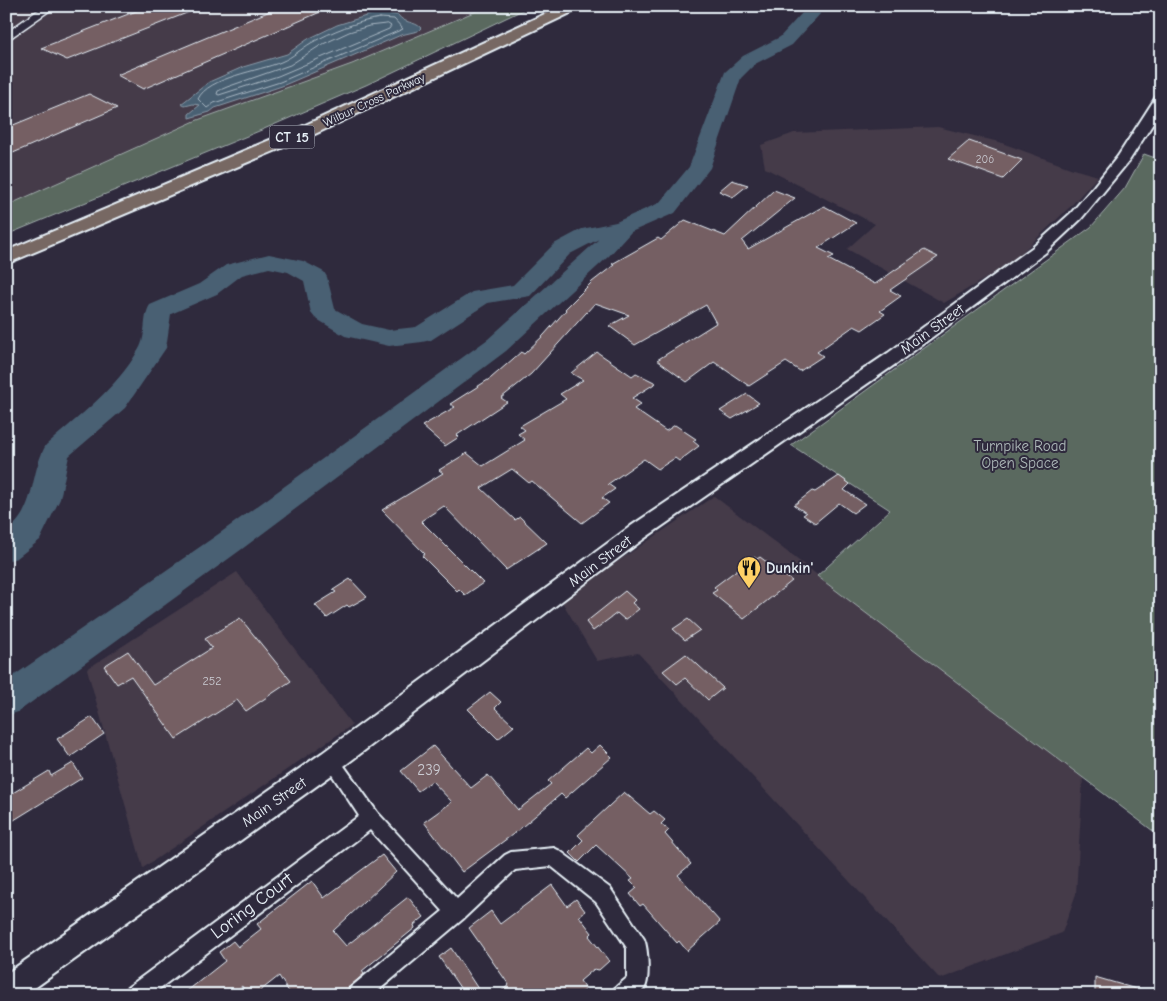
<svg xmlns="http://www.w3.org/2000/svg" width="1167" height="1001" font-family="'Comic Neue',sans-serif">
	<style>
		.built { fill: #443a49 }
		.green { fill: #5a695f; stroke: #a1adac }
		.water { fill: #496073; stroke: #899aa8 }
		.lines { fill: none; stroke-linecap: round; stroke-linejoin: round }
		.shore { stroke: #a8b7c3; stroke-width: 1 }
		.river { fill: #496073; fill-rule: evenodd }
		.building { fill: #755f64; stroke: #e8f1f8 }
		.minor-casing { stroke: #e8f1f8; stroke-width: 4 }
		.tertiary-casing { stroke: #e8f1f8; stroke-width: 3 }
		.secondary-casing { stroke: #e8f1f8; stroke-width: 4 }
		.motorway-casing { stroke: #e8f1f8; stroke-width: 4 }
		.minor { fill: #2f2a3d; fill-rule: evenodd }
		.tertiary { fill: #2f2a3d; fill-rule: evenodd }
		.secondary { fill: #2f2a3d; fill-rule: evenodd }
		.motorway { fill: #776864; fill-rule: evenodd }
		.labels { text-anchor: middle; dominant-baseline: central; stroke-width: 4; stroke-linejoin: round; paint-order: stroke }
		.far-number-label { font-size: 11px; fill: #cbccd3 }
		.far-street-label { font-size: 12px; fill: #e8f1f8; stroke: #2f2a3d }
		.number-label { font-size: 12px; fill: #cbccd3 }
		.shield { fill: #2f2a3d; stroke: #b0b5c0; stroke-width: 1 }
		.shield-label { font-size: 14px; font-weight: bold; fill: #e8f1f8 }
		.street-label { font-size: 15px; fill: #e8f1f8; stroke: #2f2a3d }
		.park-label { font-size: 15px; fill: #afbbbb; stroke: #2f2a3d }
		.poi-label { font-size: 15px; font-weight: bold; fill: #e8f1f8; stroke: #2f2a3d; text-anchor: start }
		.near-number-label { font-size: 15px; fill: #cbccd3 }
		.near-street-label { font-size: 18px; fill: #e8f1f8; stroke: #2f2a3d }
	</style>
	<rect width="100%" height="100%" fill="#2f2a3d"/>
	<filter id="ink" filterUnits="userSpaceOnUse"><feTurbulence type="fractalNoise" baseFrequency=".02" numOctaves="2"/><feDisplacementMap in="SourceGraphic" scale="10" xChannelSelector="R" yChannelSelector="G"/><feConvolveMatrix kernelMatrix="1 2 1 2 8 2 1 2 1" color-interpolation-filters="sRGB"/></filter>
	<g filter="url(#ink)">
		<!-- built -->
		<g class="built">
			<path d="M6,6h482l-136,58 -157,57 -189,85z"/>
			<path d="M938,127l61,15 74,27 25,7 -28,31 -60,57 -66,39 -97,-54 28,-25 -110,-56 -4,-23 33,-12z"/>
			<path d="M714,496l369,282 -7,116 -14,39 -122,46 -302,-326 -41,8 -36,-61z"/>
			<path d="M237,572l115,153 -209,143 -56,-199z"/>
		</g>
		<!-- green -->
		<g class="green">
			<path d="M488,6h43l-165,79 -102,44 -258,106v-29l189,-85 157,-57z"/>
			<path d="M1144,154l17,6v677l-344,-261 73,-66 -99,-65 300,-218 34,-39z"/>
		</g>
		<!-- water -->
		<path class="water" d="M379,12l19,3c6,9 17,6 23,13l-3,3 -17,4 -119,51 -67,22 -5,4 -21,6v-4l11,-9 -7,-1 -8,2 -4,-2 28,-22 34,-15 44,-13 21,-15 29,-14z"/>
		<g class="lines">
			<!-- shore -->
			<g class="shore">
				<path d="M380,18l14,1 9,10 -123,53 -66,21 -7,5 -9,-9c10,-22 62,-28 83,-37 12,-5 20,-13 30,-19 22,-12 44,-21 69,-25z"/>
				<path d="M388,24l3,2 -2,3 -111,47 -59,19 -2,-1 1,-3 9,-4 63,-22 31,-20 28,-13 20,-6z"/>
			</g>
			<!-- river -->
			<path class="river" d="M803,6h16l1,8 -28,31 -37,19 -14,14 -31,90 -35,45 -44,19 -22,24 -103,95 -264,198 -224,163 -12,4v-35l214,-148 268,-194 111,-100 -29,15 -40,42 -42,7 -57,37 -9,2 -33,4 -44,-10 -30,-18 -4,-5 -7,-32 -16,-9 -19,-4 -27,7 -25,19 -46,20 -5,34 -41,60 -56,48 -9,43 -20,41 -23,18 -11,3v-29c31,-22 23,-58 40,-87 34,-30 70,-56 93,-96 8,-13 3,-32 11,-44l49,-21 27,-19 43,-11 34,7 21,11 3,5 8,32 27,15 27,6 27,-3 56,-35 41,-7 41,-41 28,-15 34,-7 43,-19 30,-36 36,-95 18,-16 37,-19 22,-24z"/>
		</g>
		<!-- building -->
		<g class="building">
			<path d="M149,6l53,1 -135,53 -26,-12z"/>
			<path d="M282,6h52l-191,83 -26,-14z"/>
			<path d="M89,94l28,14 -104,45 -7,-4v-21z"/>
			<path d="M969,141l53,19 -19,19 -55,-20z"/>
			<path d="M732,180l16,5 -15,12 -14,-6z"/>
			<path d="M774,190l21,8 -53,43 6,8 76,-43 32,17 -38,25 16,8 -6,3 47,25 49,-34 14,7 -48,33 11,6 -21,15 5,3 -23,16 -8,-4 -37,26 6,4 -23,15 -14,-9 -37,24 -35,-24 -27,20 -30,-22 59,-37 -10,-18 -71,40 -26,-19 20,-11 -34,-12 -64,71 -30,24 6,4 -50,33 2,2 -14,9 -23,-20 33,-19 -5,-3 41,-26 30,-26 3,2 20,-19 22,-25 -1,-1 27,-27 22,-17 -2,-1 46,-26 3,2 24,-20 40,16z"/>
			<path d="M597,352l35,24 4,-3 20,10 -24,15 9,6 -7,5 32,22 9,-6 21,14 -3,2 6,5 -20,15 -4,-3 -17,11 -14,-10 -36,25 7,5 -13,9 7,5 -27,20 -50,-42 -3,2 -17,-14 -31,19 34,32 5,-3 27,26 -41,27 -62,-64 -23,15 62,62 -18,12 -6,-6 -2,2 -35,-35 3,-2 -43,-44 61,-37 -4,-3 28,-17 16,13 42,-26 -7,-6 7,-4 -5,-4 46,-27 -6,-5 23,-14 -12,-7z"/>
			<path d="M747,394l12,9 -27,16 -12,-8z"/>
			<path d="M839,476l11,8 -6,6 21,14 -12,9 -14,-10 -24,20 -12,-8 3,-2 -12,-8 18,-14 3,1z"/>
			<path d="M754,557l3,2 3,-2 32,24 -48,38 -32,-26 5,-3 -3,-3z"/>
			<path d="M350,579l17,18 -18,10 -2,-2 -20,13 -12,-13 21,-13 -3,-2z"/>
			<path d="M625,591l10,9 -3,3 7,6 -14,11 -8,-7 -24,18 -7,-9z"/>
			<path d="M240,618l51,63 -45,30 -9,-11 -61,39 -45,-63 -14,8 -13,-18 24,-15 25,34 59,-37 -7,-9z"/>
			<path d="M688,619l12,11 -15,10 -12,-11z"/>
			<path d="M686,654l37,34 -15,12 -23,-22 -8,6 -14,-13z"/>
			<path d="M490,692l11,10 -6,6 19,18 -16,13 -30,-30z"/>
			<path d="M92,717l12,17 -34,23 -13,-18z"/>
			<path d="M600,745l12,12 -47,41 -4,-4 -45,38 -54,40 -38,-50 28,-20 -20,-21 -14,10 -17,-20 32,-25 38,42 17,-13 30,35 33,-26 -3,-3 38,-33 5,5z"/>
			<path d="M73,763l9,15 -76,47v-28l43,-26 2,5z"/>
			<path d="M624,792l26,22 4,-3 11,9 -4,4 8,6 -4,4 26,30 -13,11 42,47 -33,29 -8,-10 -2,2 -34,-39 -3,2 -10,-12 7,-6 -7,-7 3,-2 -37,-34 -17,17 -9,-9 13,-13 -5,-5z"/>
			<path d="M382,855l14,17 -63,59 13,15 62,-49 16,20 -10,8 1,3 -53,43 2,3 -15,13 -4,8h-54l-12,-19 -24,19h-8l-5,-9 -11,9h-49l43,-34 -6,-9 14,-11 5,6 23,-18 -4,-5 55,-43 12,17z"/>
			<path d="M552,885l15,21 9,-7 9,12 -6,5 13,17 -3,3 20,25 -10,9 -5,-1 -14,12 6,8 -7,6h-83l13,-10 -40,-57 22,-17 9,13z"/>
			<path d="M451,948l16,24 15,23h-17l-26,-38z"/>
			<path d="M1095,977l48,14 -1,4h-47z"/>
		</g>
		<g class="lines">
			<!-- minor casing -->
			<g class="minor-casing">
				<path id="minor" d="M331,753l6,3 40,56 80,87 48,-44 6,-3 43,-4 6,3 50,37 34,51c4,9 6,42 0,50 -2,2 -5,4 -7,6h-25l3,-7 12,-10v-30l-31,-46 -45,-36 -36,4 -52,49 -90,76h-26l3,-7 93,-77 -73,-81 -219,165h-27l3,-7 232,-172 -36,-55 2,-5z"/>
			</g>
			<!-- tertiary casing -->
			<g class="tertiary-casing">
				<path id="tertiary" d="M44,6h12l-50,35v-8z"/>
			</g>
			<!-- secondary casing -->
			<g class="secondary-casing">
				<path id="secondary" d="M1161,96v15l-32,50 -48,58 -36,34 -145,108 -255,177 -305,231 -315,226h-19v-21l316,-221 309,-227 257,-173 145,-106 38,-34 23,-27 24,-30 38,-59z"/>
			</g>
			<!-- motorway casing -->
			<g class="motorway-casing">
				<path id="motorway" d="M562,6h19l-2,3 -264,125 -309,130v-13l297,-125z"/>
			</g>
			<!-- minor -->
			<use href="#minor" class="minor"/>
			<!-- tertiary -->
			<use href="#tertiary" class="tertiary"/>
			<!-- secondary -->
			<use href="#secondary" class="secondary"/>
			<!-- motorway -->
			<use href="#motorway" class="motorway"/>
		</g>
	</g>
	<!-- icons -->
	<defs>
		<g id="restaurant-pin" transform="scale(1.25)"><path d="M0 17L-7.5 6A9.5 9.5 0 1 1 7.5 6Z" fill="#ffd166" stroke="#2f2a3d"/><path d="M-5-6h1v4h1v-4h1v4h1v-4h1v5L-1.5 .5V6h-2V.5L-5-1ZM5-6V6H3V1.5H1.5Q1.5-4 5-6Z" fill="#111"/></g>
	</defs>
	<g fill-rule="evenodd">
		<use href="#restaurant-pin" x="749" y="568"/>
	</g>
	<g class="labels">
		<!-- far-number labels -->
		<g class="far-number-label">
			<text x="985" y="159">206</text>
		</g>
		<!-- far-street labels -->
		<g class="far-street-label">
			<text transform="translate(374 100) rotate(-25)">Wilbur Cross Parkway</text>
		</g>
		<!-- number labels -->
		<g class="number-label">
			<text x="212" y="681">252</text>
		</g>
		<!-- shield labels -->
		<rect class="shield" x="269.5" y="125.5" width="45" height="23" rx="4"/>
		<g class="shield-label">
			<text x="292" y="137">CT 15</text>
		</g>
		<!-- street labels -->
		<g class="street-label">
			<text transform="translate(932 329) rotate(-36)">Main Street</text>
			<text transform="translate(600 561) rotate(-37)">Main Street</text>
			<text transform="translate(274 802) rotate(-35)">Main Street</text>
		</g>
		<!-- park labels -->
		<g class="park-label">
			<text x="1020" y="446">Turnpike Road<tspan x="1020" dy="17">Open Space</tspan></text>
		</g>
		<!-- poi labels -->
		<g class="poi-label">
			<text x="766" y="568">Dunkin'</text>
		</g>
		<!-- near-number labels -->
		<g class="near-number-label">
			<text x="429" y="770">239</text>
		</g>
		<!-- near-street labels -->
		<g class="near-street-label">
			<text transform="translate(252 906) rotate(-37)">Loring Court</text>
		</g>
	</g>
	<!-- margin -->
	<rect width="1167" height="1001" fill="none" stroke="#2f2a3d" stroke-width="25"/>
	<rect x="12" y="12" width="1142" height="976" fill="none" stroke="#e8f1f8" stroke-width="2" filter="url(#ink)"/>
</svg>
